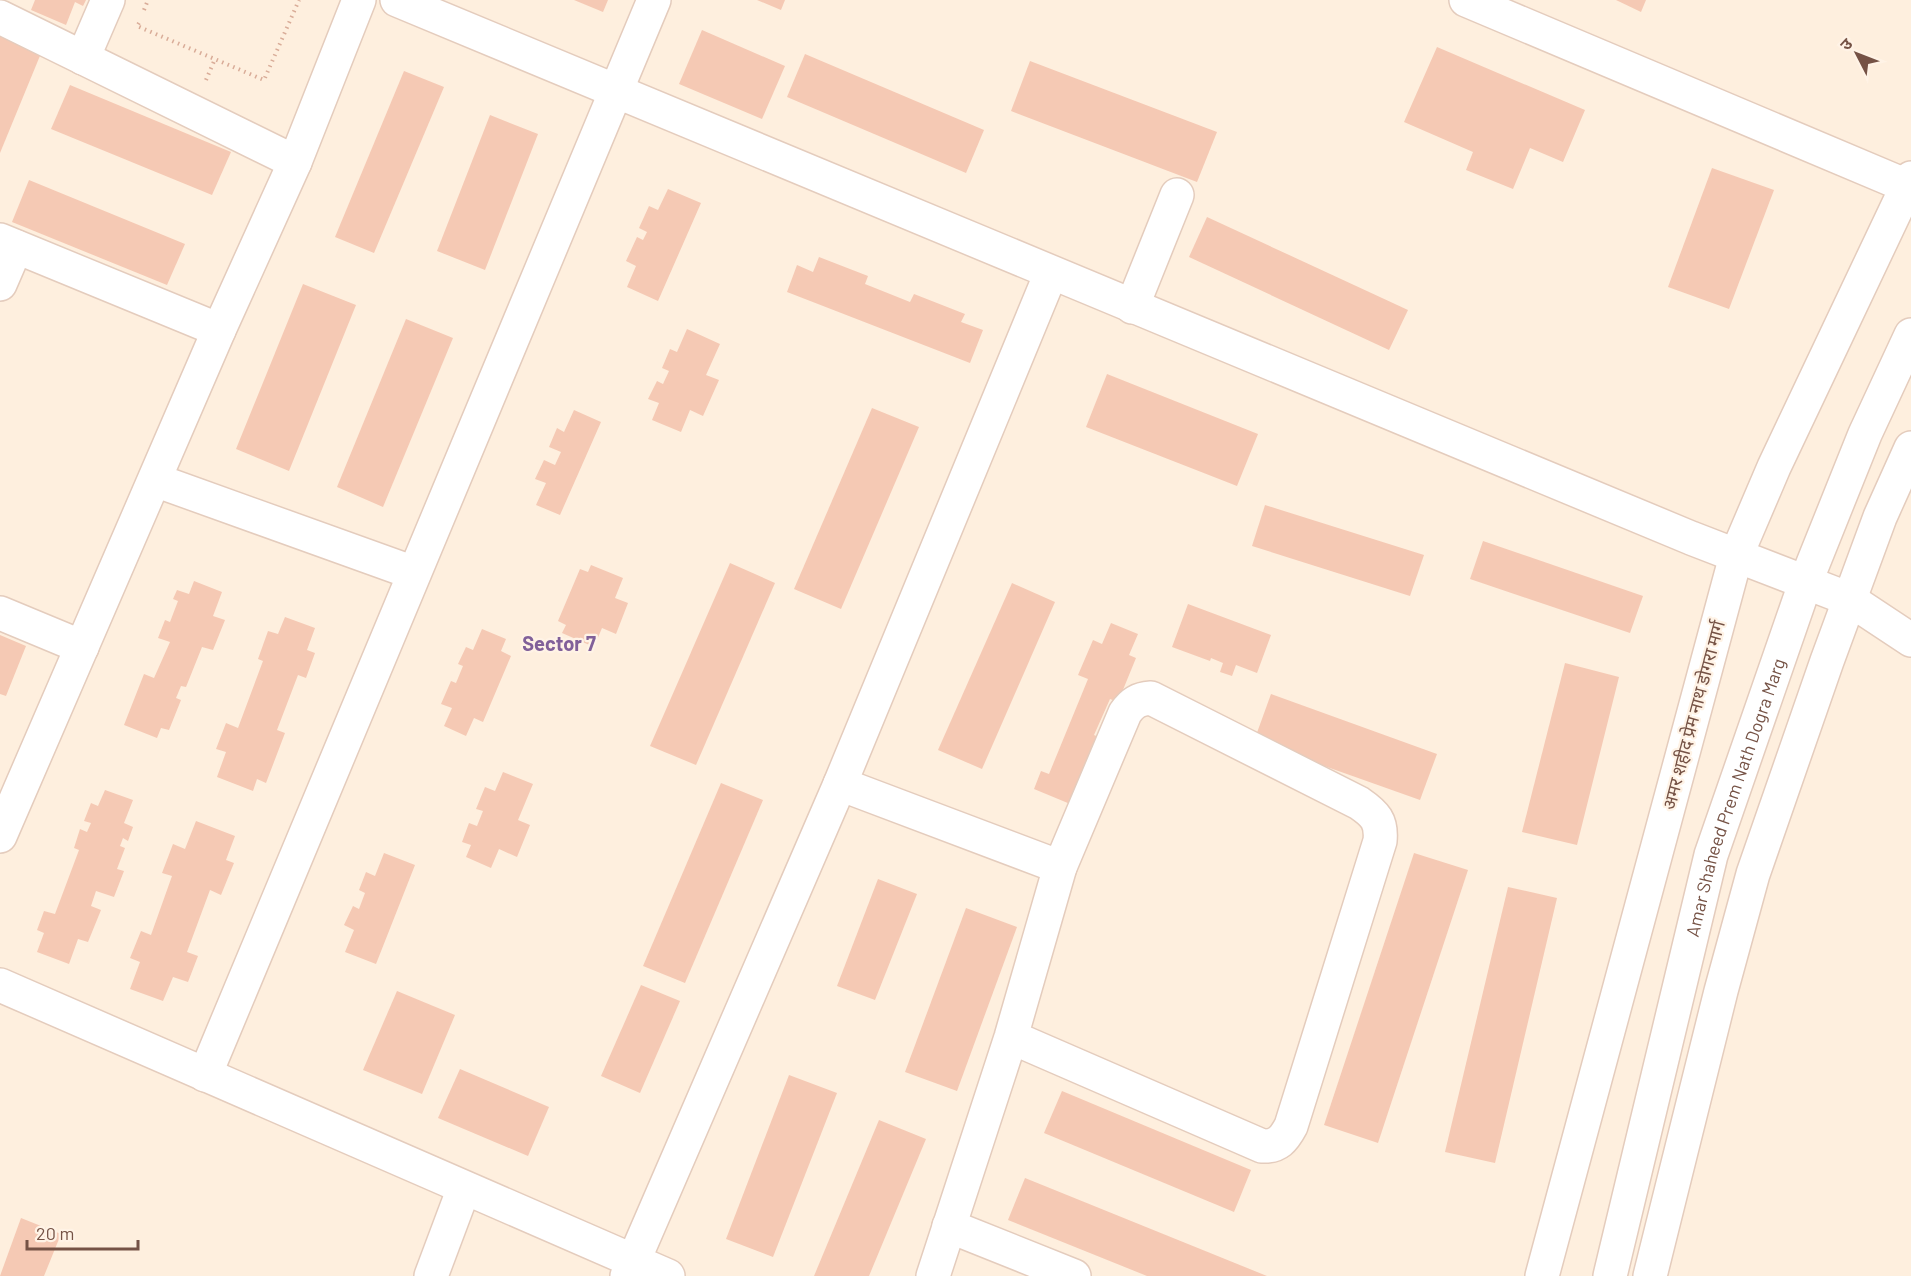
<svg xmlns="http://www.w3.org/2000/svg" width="1911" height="1276" font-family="Barlow,'Noto Sans Devanagari',sans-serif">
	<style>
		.building { fill: #f5c9b4 }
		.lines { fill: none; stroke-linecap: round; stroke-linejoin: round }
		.minor-casing { stroke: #e4ccbd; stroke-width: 36 }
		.path { stroke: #d9ac98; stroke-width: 4; stroke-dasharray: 1.5 4.5; stroke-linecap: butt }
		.minor { stroke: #fff; stroke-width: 33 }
		.labels { text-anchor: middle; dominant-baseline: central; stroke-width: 4.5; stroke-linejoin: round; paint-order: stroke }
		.street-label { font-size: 18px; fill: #755245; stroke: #fff3e6 }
		.neighbourhood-label { font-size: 20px; font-weight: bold; fill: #816099; stroke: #fff3e6 }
	</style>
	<rect width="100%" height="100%" fill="#feefde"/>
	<!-- building -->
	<g class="building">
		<path d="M35,0h51l-3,6 -8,-4 -9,23 -35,-15z"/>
		<path d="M574,0h34l-5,12z"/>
		<path d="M757,0h28l-4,10z"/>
		<path d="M1616,0h30l-5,12z"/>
		<path d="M0,28l44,18 -44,107z"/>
		<path d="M702,30l83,36 -23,53 -83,-35z"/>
		<path d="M1437,47l148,63 -22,52 -33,-14 -17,41 -47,-19 7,-18 -69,-30z"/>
		<path d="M805,54l179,76 -18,43 -179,-76z"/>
		<path d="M1030,61l187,71 -20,50 -186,-71z"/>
		<path d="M404,71l40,16 -70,166 -39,-16z"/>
		<path d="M70,85l161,67 -19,43 -161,-66z"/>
		<path d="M490,115l48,19 -53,136 -48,-19z"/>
		<path d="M1712,168l62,22 -45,119 -61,-22z"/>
		<path d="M29,180l156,64 -18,41 -155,-63z"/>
		<path d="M668,189l33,14 -43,98 -31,-14 9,-21 -10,-5 11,-24 6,3 4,-8 -8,-4 10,-22 9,4z"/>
		<path d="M1207,217l201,93 -19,40 -200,-93z"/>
		<path d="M819,257l49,19 -3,8 45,18 4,-8 51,20 -4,8 22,8 -13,33 -183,-71 10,-27 16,7z"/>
		<path d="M303,284l53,21 -67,166 -53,-22z"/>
		<path d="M406,319l47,19 -70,169 -46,-20z"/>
		<path d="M687,329l33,15 -14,31 13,5 -16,36 -13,-6 -9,22 -29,-12 7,-17 -11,-4 9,-18 6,3 6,-13 -7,-3 8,-19 7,3z"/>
		<path d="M1107,374l151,60 -21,52 -151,-59z"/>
		<path d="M872,408l47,19 -78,182 -47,-20z"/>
		<path d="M574,410l27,12 -41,93 -24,-10 10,-22 -11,-4 9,-19 11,5 6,-13 -12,-5 8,-19 7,4z"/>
		<path d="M1265,505l159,50 -14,41 -158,-50z"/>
		<path d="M1483,541l160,55 -13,37 -160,-54z"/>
		<path d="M730,563l45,20 -79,182 -46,-19z"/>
		<path d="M591,565l32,13 -8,20 13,5 -12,31 -14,-6 -8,19 -32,-14 4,-8 -8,-4 22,-52 8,3z"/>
		<path d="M194,581l28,11 -9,24 12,4 -12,30 -11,-3 -16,40 -5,-1 -5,12 5,2 -12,30 -8,-2 -4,10 -33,-13 20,-51 10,4 16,-36 -12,-4 7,-18 5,2 8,-21 -5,-2 4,-9 12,4z"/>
		<path d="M1012,583l43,19 -73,167 -44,-19z"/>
		<path d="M1188,604l83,31 -14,38 -21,-8 -4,11 -12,-4 3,-9 -12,-5 -1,3 -38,-14z"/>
		<path d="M285,617l30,11 -8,22 8,3 -9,25 -8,-3 -21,55 8,3 -19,50 -9,-4 -4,12 -36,-14 9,-25 -10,-3 10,-26 12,5 25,-67 -5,-2 10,-28 10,3z"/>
		<path d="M1111,623l27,11 -9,21 7,3 -18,44 -8,-3 -16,36 9,4 -28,67 -41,-17 7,-18 8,3 39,-95 -10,-4 15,-35 9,4z"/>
		<path d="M482,629l24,10 -5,12 10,5 -28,66 -9,-4 -8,18 -22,-10 8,-18 -11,-4 10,-23 5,2 7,-17 -5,-2 8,-17 7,3z"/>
		<path d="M0,635l26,11 -20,50 -6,-2z"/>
		<path d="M1565,663l54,14 -42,168 -55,-13z"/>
		<path d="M1271,694l166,60 -17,46 -166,-59z"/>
		<path d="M503,772l30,12 -15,36 12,5 -13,32 -18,-8 -8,19 -25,-11 5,-12 -9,-3 7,-19 8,3 6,-15 -7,-2 9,-22 10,4z"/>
		<path d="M721,783l42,17 -78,183 -42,-17z"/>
		<path d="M105,790l28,10 -9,23 9,4 -5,14 -5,-3 -3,8 5,2 -8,21 7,2 -10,26 -18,-6 -5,15 10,4 -13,32 -10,-3 -9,25 -32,-12 7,-19 -7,-3 7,-19 11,3 24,-64 -5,-2 6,-19 7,3 4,-9 -7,-2 7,-18 7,3z"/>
		<path d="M196,821l39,15 -9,24 8,3 -13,32 -11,-5 -23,62 11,4 -10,26 -15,-5 -10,24 -33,-12 10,-27 -10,-4 11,-27 10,4 21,-59 -10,-3 11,-29 12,5z"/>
		<path d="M384,853l31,12 -39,99 -31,-12 9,-22 -10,-5 9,-19 6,3 6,-16 -6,-3 7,-18 9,4z"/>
		<path d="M1414,853l54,17 -90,273 -54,-18z"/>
		<path d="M878,879l39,15 -42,106 -38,-14z"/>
		<path d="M1508,887l49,11 -62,265 -50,-11z"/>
		<path d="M966,908l51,19 -60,164 -52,-19z"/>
		<path d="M641,985l39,16 -40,92 -39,-17z"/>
		<path d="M397,991l58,24 -33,79 -59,-24z"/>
		<path d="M460,1069l89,38 -21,49 -90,-38z"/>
		<path d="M789,1075l48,18 -64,164 -47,-18z"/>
		<path d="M1062,1091l189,79 -17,42 -190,-79z"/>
		<path d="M879,1120l47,19 -57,137h-55z"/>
		<path d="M1025,1178l242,98h-120l-139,-56z"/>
		<path d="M21,1218l40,16 -17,42h-44z"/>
	</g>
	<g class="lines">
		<!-- minor casing -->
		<g class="minor-casing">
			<g id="minor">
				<path d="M397,0l1294,538 158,61 62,41"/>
				<path d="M1466,0l441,186"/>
				<path d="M0,17l295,145"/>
				<path d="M83,58l25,-58"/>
				<path d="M0,240l219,90"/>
				<path d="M0,284l16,-37"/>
				<path d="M1132,307l45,-112"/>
				<path d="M155,480l259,93"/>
				<path d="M0,613l82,34"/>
				<path d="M840,784l220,83"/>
				<path d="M0,836l219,-506 76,-168 64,-162"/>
				<path d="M0,985l668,291"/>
				<path d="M205,1075l449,-1075"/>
				<path d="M949,1226l125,50"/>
				<path d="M431,1276l33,-88"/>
				<path d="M627,1276l213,-492 211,-511"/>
				<path d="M933,1276l78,-239 49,-170 65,-154c7,-10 13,-14 26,-15l208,105c16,11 23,18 21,38l-89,285c-7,13 -13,21 -29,20l-251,-109"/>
				<path d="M1542,1276l194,-720 38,-89 137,-289"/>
				<path id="s1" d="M1610,1276l101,-421 95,-274 59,-147 46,-99"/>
				<path d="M1650,1276l71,-285 32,-117 74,-213 53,-144 31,-69"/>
			</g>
		</g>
		<!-- path -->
		<g class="path">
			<path d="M144,10l4,-10"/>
			<path d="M139,23l-2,3 127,54 35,-80"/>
			<path d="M206,80l9,-21"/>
		</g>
		<!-- minor -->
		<use href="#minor" class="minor"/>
	</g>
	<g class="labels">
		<!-- street labels -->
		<g class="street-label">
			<text transform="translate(1693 715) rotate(-75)">अमर शहीद प्रेम नाथ डोगरा मार्ग</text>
			<text stroke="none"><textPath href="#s1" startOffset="495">Amar Shaheed Prem Nath Dogra Marg</textPath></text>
		</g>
		<!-- neighbourhood labels -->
		<g class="neighbourhood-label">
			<text x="559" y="643">Sector 7</text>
		</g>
	</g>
	<!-- north arrow -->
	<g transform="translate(1857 54) rotate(312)" stroke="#fff3e6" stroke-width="4.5" paint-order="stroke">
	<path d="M0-4.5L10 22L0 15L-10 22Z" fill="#755245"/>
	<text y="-9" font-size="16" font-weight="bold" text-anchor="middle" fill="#755245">उ</text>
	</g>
	<!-- scale -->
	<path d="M27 1240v9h111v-9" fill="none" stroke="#755245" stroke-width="3"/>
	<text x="36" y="1240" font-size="18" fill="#755245" stroke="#fff3e6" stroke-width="4.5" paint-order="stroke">20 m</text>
</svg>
